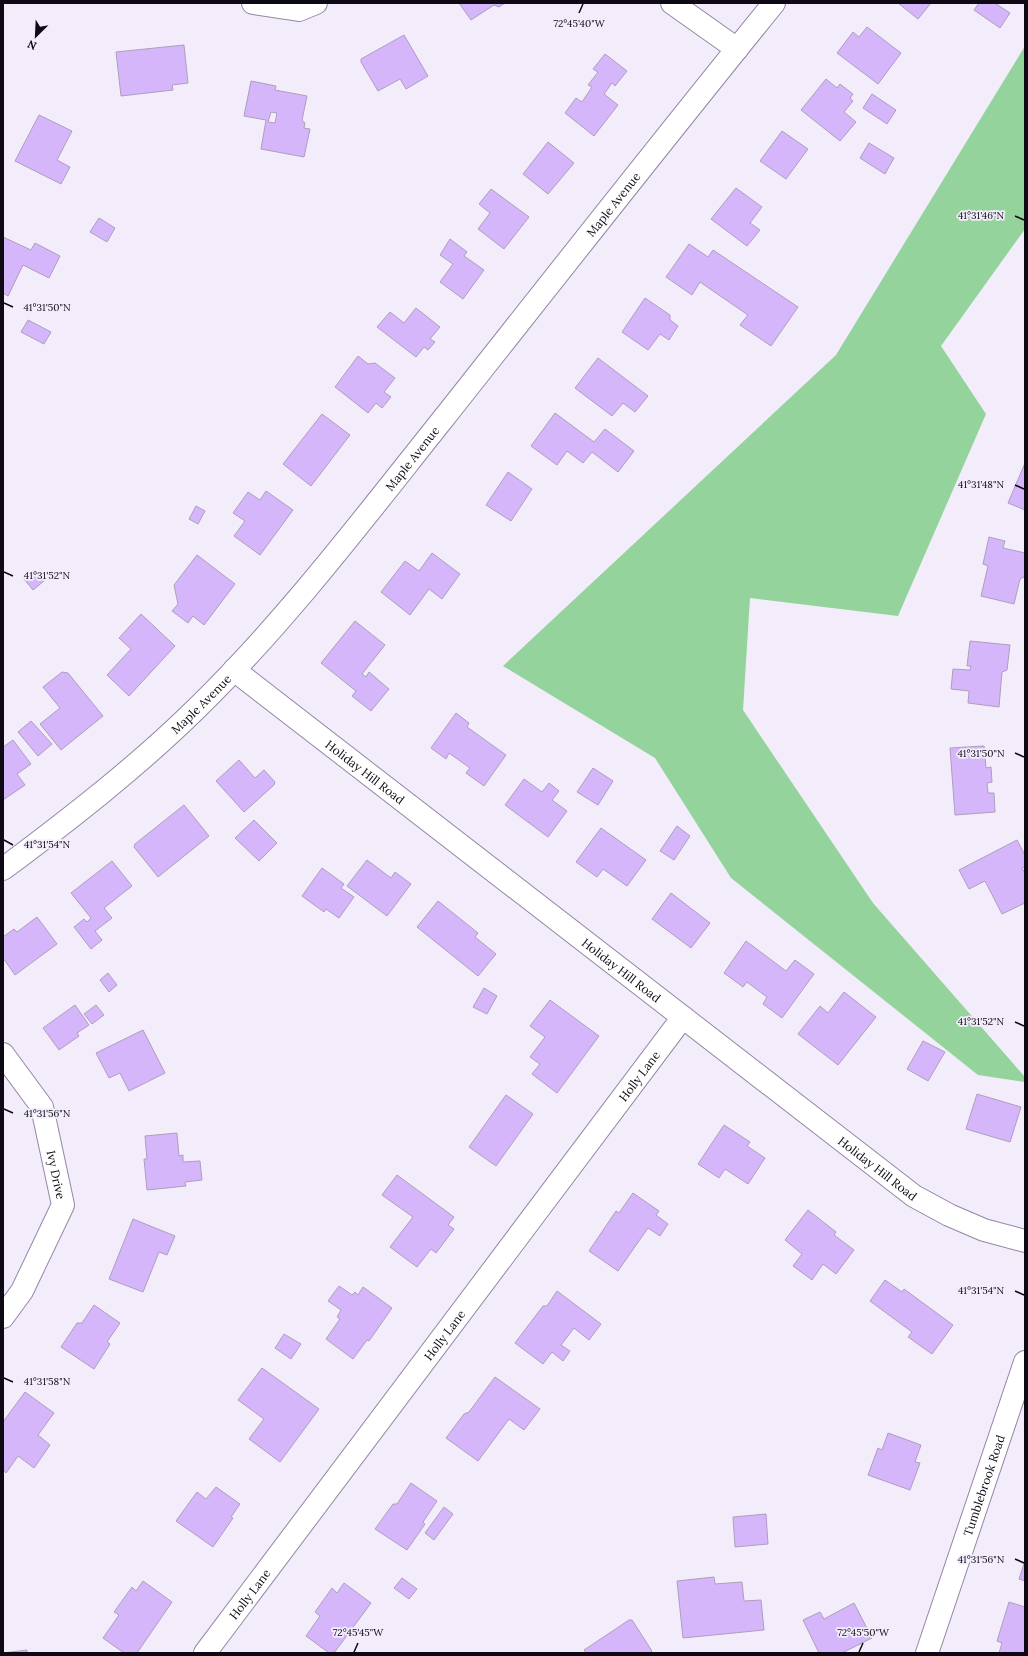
<svg xmlns="http://www.w3.org/2000/svg" width="1028" height="1656" font-family="Lora,serif">
	<style>
		.forest { fill: #94d39c }
		.building { fill: #d6b6fa; stroke: #ad9ebf; fill-rule: evenodd }
		.lines { fill: none; stroke-linecap: round; stroke-linejoin: round }
		.minor-casing { stroke: #9486a5; stroke-width: 24 }
		.minor { stroke: #fff; stroke-width: 22 }
		.ticks { fill: none; stroke: #0e0914; stroke-width: 1.5 }
		.labels { text-anchor: middle; dominant-baseline: central; stroke-width: 3.5; stroke-linejoin: round; paint-order: stroke }
		.street-label { font-size: 12px; fill: #0e0914; stroke: #f3edfb }
		.ticks-label { font-size: 10px; text-anchor: middle; fill: #0e0914; stroke: #f3edfb; stroke-width: 3.5; stroke-linejoin: round; paint-order: stroke }
	</style>
	<rect width="100%" height="100%" fill="#f3edfb"/>
	<!-- forest -->
	<path class="forest" d="M1025,46v183l-84,117 45,68 -88,202 -148,-18 -7,112 130,193 152,174v5l-47,-7 -247,-197 -76,-120 -152,-92 333,-311z"/>
	<!-- building -->
	<g class="building">
		<path d="M459,3h46l-6,4 -5,-2 -23,15z"/>
		<path d="M898,3h33l-13,16z"/>
		<path d="M979,3h16l15,10 -10,15 -26,-18z"/>
		<path d="M867,27l34,26 -23,31 -41,-31 16,-21 6,5z"/>
		<path d="M404,35l24,41 -22,13 -6,-10 -22,12 -17,-29v-3z"/>
		<path d="M184,45l4,38 -16,2 1,5 -52,6 -5,-44z"/>
		<path d="M605,54l22,17 -12,15 -3,-3 -8,11 14,11 -24,31 -29,-23 11,-15 6,4 10,-15 -4,-2 10,-13 -5,-3z"/>
		<path d="M826,79l11,9 3,-4 13,10 -3,4 3,3 -9,11 12,10 -16,19 -39,-31z"/>
		<path d="M251,81l25,5 -1,4 32,6 -5,24 3,3 -1,5 6,1 -6,28 -43,-8 5,-29 -22,-4zM271,112l6,1 -2,10 -7,-1z"/>
		<path d="M872,94l24,16 -9,14 -24,-16z"/>
		<path d="M39,115l33,16 -15,29 13,7 -9,17 -46,-23z"/>
		<path d="M782,131l26,18 -22,30 -26,-18z"/>
		<path d="M548,142l26,21 -26,31 -25,-20z"/>
		<path d="M869,143l25,15 -9,16 -25,-16z"/>
		<path d="M736,188l26,19 -12,16 10,7 -13,16 -36,-27z"/>
		<path d="M491,189l38,28 -25,32 -26,-20 12,-16 -11,-9z"/>
		<path d="M99,218l16,10 -8,14 -17,-10z"/>
		<path d="M3,237l28,13 4,-7 25,13 -11,22 -26,-13 -15,31 -5,-3z"/>
		<path d="M450,239l17,13 -3,4 20,14 -21,29 -23,-17 13,-18 -13,-9z"/>
		<path d="M689,244l19,13 5,-7 85,57 -27,39 -31,-21 8,-10 -48,-33 -8,13 -26,-18z"/>
		<path d="M645,298l25,17v5l8,6 -9,14 -9,-6 -12,16 -26,-18z"/>
		<path d="M416,308l24,19 -10,12 5,3 -7,8 -4,-3 -8,10 -39,-30 13,-15 14,11z"/>
		<path d="M28,320l23,12 -7,12 -23,-12z"/>
		<path d="M358,356l10,8 7,-1 20,15 -11,14 7,5 -9,11 -6,-5 -8,10 -33,-26z"/>
		<path d="M598,358l50,38 -13,16 -12,-9 -11,13 -37,-28z"/>
		<path d="M555,413l39,29 11,-13 29,22 -16,21 -26,-20 -9,11 -16,-12 -10,14 -26,-19z"/>
		<path d="M322,414l28,21 -39,51 -28,-22z"/>
		<path d="M1025,463v47l-17,-7z"/>
		<path d="M508,472l24,17 -21,32 -25,-16z"/>
		<path d="M266,491l27,19 -33,45 -26,-19 11,-15 -12,-8 15,-21 12,8z"/>
		<path d="M196,506l9,5 -7,13 -9,-5z"/>
		<path d="M989,537l16,4 -2,7 22,5v19l-1,5 -4,2 -6,25 -33,-8 7,-30 -5,-2z"/>
		<path d="M432,553l28,21 -18,25 -13,-10 -19,26 -29,-23 24,-31 14,10z"/>
		<path d="M197,555l38,29 -31,41 -11,-9 -5,7 -16,-12 6,-7 -4,-19z"/>
		<path d="M33,571l5,1 7,8 -12,10 -9,-11z"/>
		<path d="M141,614l34,32 -46,50 -22,-21 24,-26 -12,-11z"/>
		<path d="M355,621l30,24 -23,29 4,3 3,-5 20,17 -18,22 -19,-15 4,-5 -35,-28z"/>
		<path d="M970,641l40,4 -3,25 -5,2 -3,35 -31,-4 1,-12 -18,-2 2,-20 17,1 1,-4h-4z"/>
		<path d="M62,672l6,1 35,43 -42,34 -21,-26 20,-16 -17,-21z"/>
		<path d="M456,713l13,10 -2,4 39,28 -22,31 -18,-13 4,-5 -21,-15 -3,6 -15,-11z"/>
		<path d="M31,721l21,23 -14,12 -20,-24z"/>
		<path d="M13,740l18,24 -14,10 8,11 -22,15v-53z"/>
		<path d="M984,746l2,22 5,-1 1,15 -5,1 1,10h6l1,19 -40,3 -5,-67z"/>
		<path d="M239,760l16,18 9,-8 11,12 -1,3 -30,27 -28,-31z"/>
		<path d="M593,768l20,13 -15,24 -21,-13z"/>
		<path d="M524,779l18,13 7,-9 10,8 -7,9 15,11 -19,26 -43,-32z"/>
		<path d="M184,805l25,31 -51,41 -24,-30 1,-3z"/>
		<path d="M254,820l23,23 -18,18 -24,-23z"/>
		<path d="M677,826l13,10 -16,24 -14,-9z"/>
		<path d="M601,828l45,32 -19,26 -24,-17 -6,8 -21,-15z"/>
		<path d="M1017,840l8,15v12l-3,1 3,6v29l-23,11 -17,-33 -16,8 -10,-19z"/>
		<path d="M367,860l24,18 4,-6 16,12 -24,32 -40,-30z"/>
		<path d="M112,861l20,25 -28,22 8,10 -17,13 7,9 -11,9 -17,-22 10,-8 3,3 4,-4 -20,-25z"/>
		<path d="M322,868l22,16 -3,4 13,9 -15,21 -13,-9 -2,3 -22,-16z"/>
		<path d="M671,893l39,30 -19,25 -39,-29z"/>
		<path d="M438,901l40,32 -3,4 21,17 -18,22 -61,-49z"/>
		<path d="M37,917l20,27 -42,31 -12,-17v-21l11,-8 3,3z"/>
		<path d="M746,941l40,30 9,-11 19,14 -32,44 -19,-14 4,-7 -20,-15 -4,5 -19,-14z"/>
		<path d="M108,973l9,12 -8,7 -9,-12z"/>
		<path d="M484,988l13,8 -10,18 -14,-7z"/>
		<path d="M844,992l32,25 -38,48 -40,-31 22,-28 8,7z"/>
		<path d="M550,1000l49,36 -42,57 -25,-19 8,-10 -10,-7 15,-20 -15,-11z"/>
		<path d="M75,1005l14,20 -12,8 2,3 -20,14 -16,-22z"/>
		<path d="M96,1005l8,10 -12,9 -8,-10z"/>
		<path d="M143,1030l22,43 -36,18 -9,-18 -11,5 -13,-25z"/>
		<path d="M923,1041l22,11 -17,29 -21,-12z"/>
		<path d="M977,1094l44,13 -11,35 -44,-13z"/>
		<path d="M506,1095l27,19 -37,52 -27,-19z"/>
		<path d="M724,1125l26,17 -3,4 18,12 -17,26 -23,-15 -6,9 -21,-14z"/>
		<path d="M177,1133l2,23 4,-1v7l17,-1 2,19 -17,2 1,4 -39,4 -3,-31h3l-2,-23z"/>
		<path d="M397,1175l57,42 -6,8 6,4 -18,24 -5,-4 -14,18 -27,-20 23,-30 -31,-22z"/>
		<path d="M633,1193l26,18 -3,4 12,9 -8,12 -12,-8 -30,43 -29,-20 27,-40 3,2z"/>
		<path d="M808,1210l28,22 -2,3 20,15 -18,24 -13,-10 -11,16 -19,-14 9,-12 -17,-14z"/>
		<path d="M133,1219l42,17 -8,19 -8,-3 -16,40 -34,-13z"/>
		<path d="M885,1280l17,12 2,-3 49,36 -21,29 -24,-17 4,-5 -42,-31z"/>
		<path d="M339,1286l13,9 3,-3 3,3 5,-8 29,21 -23,33 -2,-1 -14,19 -27,-20 14,-20 -3,-2 4,-7 -13,-9z"/>
		<path d="M557,1291l44,33 -12,16 -15,-12 -13,17 9,6 -7,10 -11,-9 -9,12 -28,-21 28,-37h4z"/>
		<path d="M94,1305l26,18 -13,19 3,2 -16,25 -33,-22 16,-24h5z"/>
		<path d="M284,1334l17,10 -10,15 -16,-11z"/>
		<path d="M262,1368l57,41 -39,53 -31,-23 15,-20 -26,-19z"/>
		<path d="M495,1377l45,32 -16,21 -15,-11 -31,42 -32,-23 18,-24 5,-2z"/>
		<path d="M25,1392l29,21 -16,22 12,10 -16,23 -16,-12 -12,17 -3,-3v-48z"/>
		<path d="M888,1433l33,12 -6,17 5,1 -10,27 -42,-15 10,-27 4,2z"/>
		<path d="M411,1483l26,18 -14,21 2,2 -18,26 -32,-21 18,-25h4z"/>
		<path d="M216,1487l24,17 -9,13 2,1 -20,29 -37,-26 21,-29 9,7z"/>
		<path d="M444,1507l9,7 -19,26 -9,-7z"/>
		<path d="M766,1514l2,30 -33,3 -2,-30z"/>
		<path d="M1025,1561v20l-6,-2z"/>
		<path d="M714,1577l1,7 27,-2 2,19 17,-1 3,30 -81,8 -6,-57z"/>
		<path d="M402,1578l15,11 -8,10 -15,-11z"/>
		<path d="M143,1581l29,21 -35,51h-13l-21,-15 16,-23 -5,-3 18,-25 4,4z"/>
		<path d="M344,1583l27,20 -37,50h-5l-23,-17 14,-20 -5,-4 17,-24 5,5z"/>
		<path d="M1009,1602l16,5v46h-26l3,-10 -5,-2z"/>
		<path d="M854,1603l18,35 -30,15h-23l-16,-33 17,-8 4,7z"/>
		<path d="M629,1620h3l20,31 -3,2h-63l-2,-3z"/>
		<path d="M27,1650v3h-24z"/>
	</g>
	<g class="lines">
		<!-- minor casing -->
		<g class="minor-casing">
			<g id="minor">
				<path d="M253,3l46,7 17,-7"/>
				<path d="M672,3l65,46"/>
				<path id="s1" d="M234,670l680,526 35,19 35,15 41,11"/>
				<path id="s2" d="M3,869c67,-50 134,-102 194,-161 90,-88 167,-190 246,-289 110,-139 219,-278 331,-416"/>
				<path id="s3" d="M3,1054l39,53 21,98 -41,86 -19,26"/>
				<path id="s4" d="M205,1653l478,-636"/>
				<path id="s5" d="M927,1653l98,-291"/>
			</g>
		</g>
		<!-- minor -->
		<use href="#minor" class="minor"/>
	</g>
	<!-- ticks -->
	<path class="ticks" d="M579,13l4,-9M1015,216l9,4M4,303l9,4M1015,485l9,4M4,572l9,4M1015,753l9,4M4,840l9,5M1015,1022l9,4M4,1109l9,4M1015,1291l9,4M4,1378l9,4M1015,1559l9,4M354,1652l4,-9M859,1652l4,-9"/>
	<g class="labels">
		<!-- street labels -->
		<g class="street-label">
			<text stroke="none"><textPath href="#s2" startOffset="906">Maple Avenue</textPath></text>
			<text stroke="none"><textPath href="#s2" startOffset="582">Maple Avenue</textPath></text>
			<text stroke="none"><textPath href="#s2" startOffset="258">Maple Avenue</textPath></text>
			<text stroke="none"><textPath href="#s1" startOffset="166">Holiday Hill Road</textPath></text>
			<text stroke="none"><textPath href="#s1" startOffset="490">Holiday Hill Road</textPath></text>
			<text stroke="none"><textPath href="#s4" startOffset="722">Holly Lane</textPath></text>
			<text stroke="none"><textPath href="#s1" startOffset="814">Holiday Hill Road</textPath></text>
			<text stroke="none"><textPath href="#s3" startOffset="135">Ivy Drive</textPath></text>
			<text stroke="none"><textPath href="#s4" startOffset="398">Holly Lane</textPath></text>
			<text stroke="none"><textPath href="#s5" startOffset="177">Tumblebrook Road</textPath></text>
			<text stroke="none"><textPath href="#s4" startOffset="74">Holly Lane</textPath></text>
		</g>
	</g>
	<g class="ticks-label">
		<text x="579" y="27">72°45'40"W</text>
		<text x="981" y="219">41°31'46"N</text>
		<text x="47" y="311">41°31'50"N</text>
		<text x="981" y="488">41°31'48"N</text>
		<text x="47" y="579">41°31'52"N</text>
		<text x="981" y="757">41°31'50"N</text>
		<text x="47" y="848">41°31'54"N</text>
		<text x="981" y="1025">41°31'52"N</text>
		<text x="47" y="1117">41°31'56"N</text>
		<text x="981" y="1294">41°31'54"N</text>
		<text x="47" y="1385">41°31'58"N</text>
		<text x="981" y="1563">41°31'56"N</text>
		<text x="358" y="1636">72°45'45"W</text>
		<text x="863" y="1636">72°45'50"W</text>
	</g>
	<!-- border -->
	<rect width="1028" height="1656" fill="none" stroke="#0e0914" stroke-width="8"/>
	<!-- north arrow -->
	<g transform="translate(36 36) rotate(204)" stroke="#f3edfb" stroke-width="3" paint-order="stroke">
	<path d="M0-3L7 15L0 10L-7 15Z" fill="#0e0914"/>
	<text y="-6" font-size="11" font-weight="bold" text-anchor="middle" fill="#0e0914">N</text>
	</g>
</svg>
